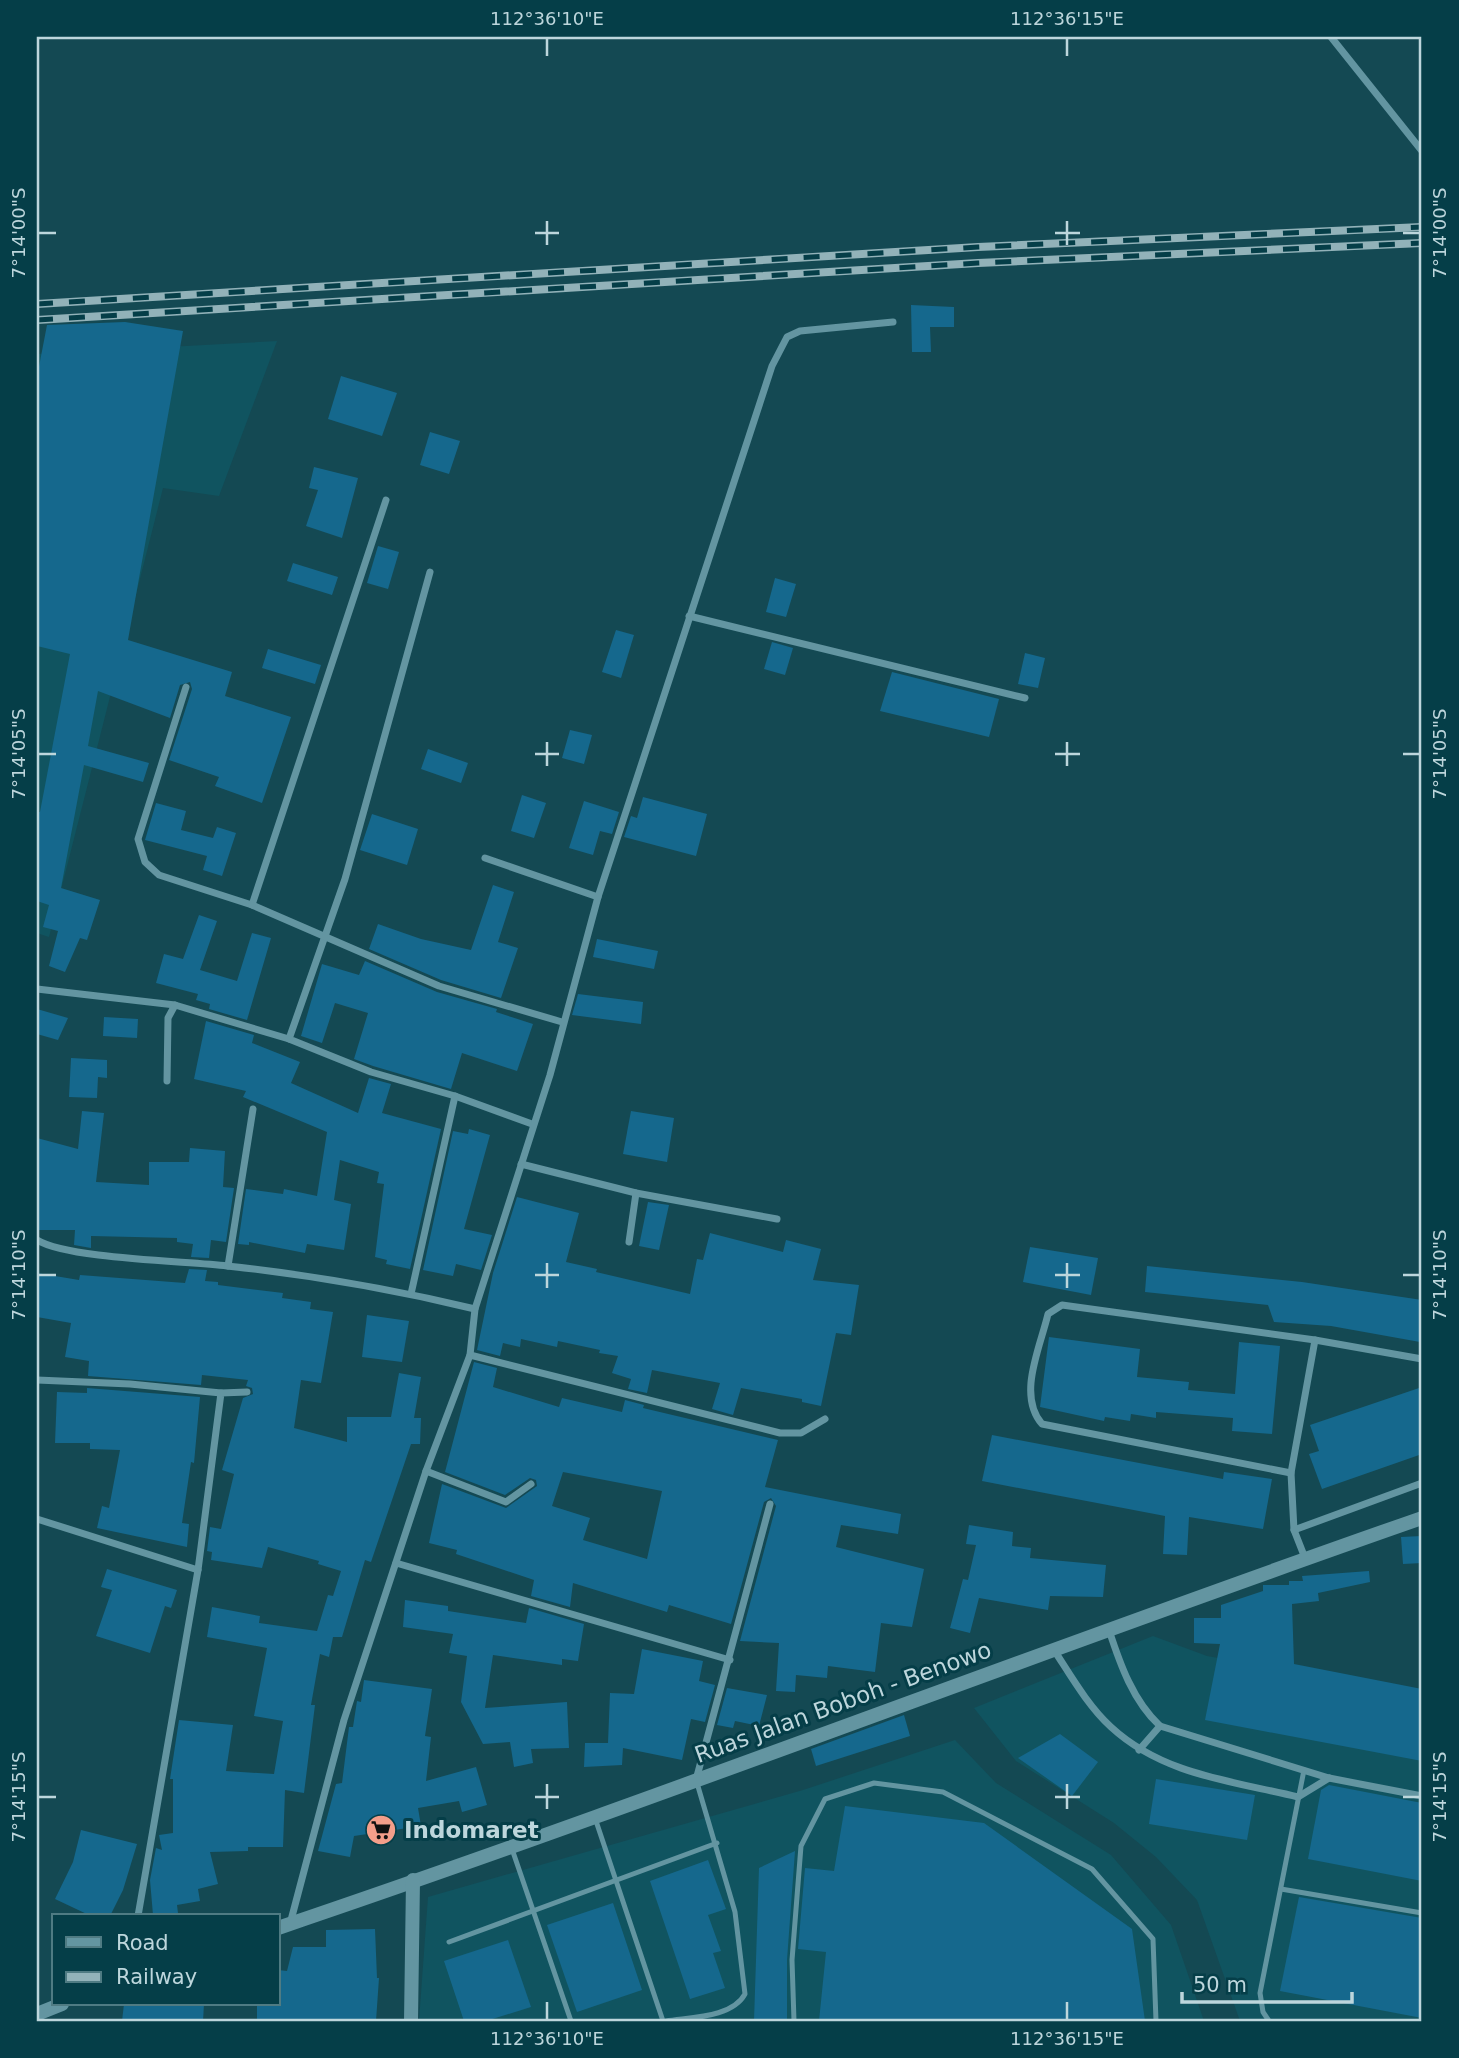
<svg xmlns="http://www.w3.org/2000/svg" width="1459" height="2058" font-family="'DejaVu Sans',sans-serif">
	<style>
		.built { fill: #105460 }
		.building { fill: #15688d; fill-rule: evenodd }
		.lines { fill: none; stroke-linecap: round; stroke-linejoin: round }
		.lane { stroke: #6395a1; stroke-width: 5 }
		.street { stroke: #6395a1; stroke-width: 7 }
		.secondary { stroke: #6395a1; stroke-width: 14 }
		.rail-casing { stroke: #92b2b9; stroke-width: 8 }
		.rail { stroke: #053e48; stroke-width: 5; stroke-dasharray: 16; stroke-linecap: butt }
		.ticks { fill: none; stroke: #bdd6dc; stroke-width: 2.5 }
		.labels { text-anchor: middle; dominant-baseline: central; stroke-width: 6; stroke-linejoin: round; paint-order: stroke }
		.street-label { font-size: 23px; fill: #bdd6dc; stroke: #053e48 }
		.poi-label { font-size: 23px; font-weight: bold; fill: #bdd6dc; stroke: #053e48; text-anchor: start }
		.neatline { fill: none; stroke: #bdd6dc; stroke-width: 2.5 }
		.ticks-label { font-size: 18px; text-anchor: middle; fill: #bdd6dc }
	</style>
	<rect width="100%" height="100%" fill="#144953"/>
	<!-- built -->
	<g class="built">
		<path d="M277,341l-58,155 -56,-8 -114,449 -12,-4v-579z"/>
		<path d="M1153,1636l54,20 215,38v327h-182l-43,-121 -41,-43 -42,-34 -98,-62 -42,-53z"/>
		<path d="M955,1740l41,43 115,72 60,70 33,96h-785l9,-124 375,-107z"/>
	</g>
	<!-- building -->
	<g class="building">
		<path d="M911,305l43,2v20h-24l1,25h-19z"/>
		<path d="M125,322l58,9 -55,309 104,32 -7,24 66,21 -29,86 -47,-17 4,-9 -50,-17 23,-71 -2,-7 -10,3 -10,33 -72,-27 -10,55 61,17 -6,19 -59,-17 -23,123 39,12 -13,40 -7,-2 -15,34 -16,-6 9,-35 -15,-4 6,-22 -12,-4v-89h3l30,-158 -33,-8v-269l10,-52z"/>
		<path d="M341,376l56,17 -15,43 -54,-17z"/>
		<path d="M430,432l30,9 -11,33 -29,-9z"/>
		<path d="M314,467l44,11 -16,60 -36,-12 12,-36 -9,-2z"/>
		<path d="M378,546l21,6 -11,37 -21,-6z"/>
		<path d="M293,563l45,14 -6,18 -45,-14z"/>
		<path d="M775,578l21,6 -10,33 -20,-5z"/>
		<path d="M616,630l18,5 -13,43 -19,-6z"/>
		<path d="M772,642l21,6 -8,27 -21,-6z"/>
		<path d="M268,649l53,16 -6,19 -53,-16z"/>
		<path d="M1025,653l20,5 -7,30 -20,-4z"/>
		<path d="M892,672l107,27 -10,38 -109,-26z"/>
		<path d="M570,730l22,5 -8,29 -22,-6z"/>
		<path d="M428,749l40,14 -7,20 -40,-14z"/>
		<path d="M522,795l24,8 -12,35 -23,-7z"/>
		<path d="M643,797l64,17 -11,42 -72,-19 7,-21 6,2z"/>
		<path d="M584,801l35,11 -7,22 -12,-3 -7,24 -24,-7z"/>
		<path d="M156,803l30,8 -5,19 32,8 4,-11 19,6 -14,43 -19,-6 4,-14 -62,-16z"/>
		<path d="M372,814l46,15 -11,36 -47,-15z"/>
		<path d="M493,885l21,7 -16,50 20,6 -17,50 -60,-18 -72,-31 9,-25 43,15 50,11z"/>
		<path d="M199,915l18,6 -17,49 37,11 15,-48 19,5 -24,82 -38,-11 1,-5 -14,-4 2,-6 -42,-11 8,-29 19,5z"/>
		<path d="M597,939l61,12 -4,18 -61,-12z"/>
		<path d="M365,961l72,31 60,17 -1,3 37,12 -16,47 -55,-18 -11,36 -78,-23 -19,-7 14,-46 -33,-10 -13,40 -21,-7 21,-72 37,11z"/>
		<path d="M578,994l65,8 -2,22 -69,-9z"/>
		<path d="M37,1009l31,9 -10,22 -21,-6z"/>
		<path d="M104,1017l34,2 -1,19 -34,-2z"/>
		<path d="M206,1021l48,14 -2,8 48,19 -9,21 67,30 11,-35 22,6 -9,29 59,16 -31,140 -24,-5 1,-4 -12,-3 9,-73 -7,-1 2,-11 -39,-12 -6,40 17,4 -7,46 -37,-6 -2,9 -56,-11v3l-11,-1 8,-55 37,5 1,-5 33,7 10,-64 -84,-35 3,-6 -52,-12z"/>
		<path d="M71,1058l36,2v18l-9,-1 -1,21 -28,-1z"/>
		<path d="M82,1111l22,2 -8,69 53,3v-23h40l1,-14 35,3 -2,36 11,1 -8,54 -15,-2 -2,18 -18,-1 2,-13 -16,-2v-4l-86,-2v12l-17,-3 1,-15h-38v-92l41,11z"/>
		<path d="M631,1111l43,7 -7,44 -44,-8z"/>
		<path d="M469,1129l21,6 -26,94 28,6 -11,35 -25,-6 -3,12 -30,-6 30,-139 15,3z"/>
		<path d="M517,1197l62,16 -13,49 31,7 -1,3 94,22 7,-35 6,1 7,-27 73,19 3,-12 35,9 -8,31 46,5 -8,50 -15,-2 -15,73 -19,-4v-3l-61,-11 -8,27 -21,-6 8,-26 -68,-13 -5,23 -19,-4 3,-10 -19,-6 6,-17 -19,-3 1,-3 -42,-9 -1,6 -36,-8 -1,8 -17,-4 -3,13 -23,-6 16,-77z"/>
		<path d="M648,1202l21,3 -10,45 -20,-4z"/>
		<path d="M1030,1247l68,11 -7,37 -68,-13z"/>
		<path d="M1147,1266l155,16 120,18 -2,42 -89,-16 -57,-4 -6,-17 -123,-13z"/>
		<path d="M189,1269l18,1 -2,11 13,1v3l65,8 -1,5 29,4 -1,7 23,3 -12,71 -20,-3 -7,48 53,14v-25h44l8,-44 22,4 -7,41h7l-1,26h-9l-40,118 -6,-2 -23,77h-9l-4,20 -9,-3 -9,51h4l-11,88 -19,-3 -2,57h-35v4l-38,1 8,32 -20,5 2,12 -23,4 1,8 -25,2 -3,-35 6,-32 6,2 -3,-15 14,-2v-54h-3l9,-59 54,5 -7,46 48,3 9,-53 -29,-5 13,-68 -60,-11 5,-30 48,9 -1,7 58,8 11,-36 5,1 8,-25 -23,-7 1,-3 -51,-14 -6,21 -51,-8 1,-8 -5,-1 3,-24 11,2 13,-55 -12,-4 21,-72 10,-4 -1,-6 -6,-2 2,-6 -46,-5 -1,10 -113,-9 1,-15 -24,-4 6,-34 -34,-6v-44l42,7 1,-5 105,8z"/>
		<path d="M367,1315l42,6 -7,41 -40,-5z"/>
		<path d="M1049,1337l91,12 -3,28 52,5 -1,8 47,4 4,-52 41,4 -8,88 -40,-3 1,-13 -77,-6v6l-25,-4 -1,7 -25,-4 -1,4 -64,-14z"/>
		<path d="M474,1362l23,6 -4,19 66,20 3,-9 60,14 3,-12 19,5 -1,3 135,32 -13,47 136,27 -3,20 -57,-9 -5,22 88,22 -12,58 -31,-4 -6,49 -47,-6 -1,12 -31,-3 -1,17 -19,-1 3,-48 -39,-2 36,-135 -5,-8 -7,4 -33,122 -62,-19 -2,7 -94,-29 -3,24 -39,-11 3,-16 -78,-26 1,-4 -28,-7 13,-59 64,24 31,-22 -1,-6 -6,-2 -25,17 -60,-23zM563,1472l99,19 -15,68 -64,-19 7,-22 -38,-12z"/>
		<path d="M1422,1387v67l-100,35 -13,-35 10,-3 -9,-26z"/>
		<path d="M87,1388l113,9 -6,66 -3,-1 -9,61 7,1 -2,23 -90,-19 5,-22 7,2 11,-58 -30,-1v-6h-35l2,-51 30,1z"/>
		<path d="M992,1435l231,44 1,-7 48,7 -9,50 -74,-12 -2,38 -24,-1 2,-38 -183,-35z"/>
		<path d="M969,1525l44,7 -1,14 19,2 -1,10 76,7 -3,32 -53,-1 -2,14 -69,-12 -9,35 -20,-5 13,-49 5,1 8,-35 -10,-1z"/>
		<path d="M1422,1536v27l-19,1 -2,-27z"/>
		<path d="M107,1569l70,21 -6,18 -6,-2 -15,47 -54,-17 16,-46 -11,-3z"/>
		<path d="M1369,1571l1,11 -52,11 1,8 -27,3 2,60 128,25v72l-217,-41 15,-76 -26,-1v-25h27v-13l42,-14v-6h26v-4h14l-1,-5z"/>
		<path d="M405,1600l43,6v5l78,12 3,-15 55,16 -6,37 -16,-2v6l-69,-10 -8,53 82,-6 2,46 -38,1 2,14 -19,4 -4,-25 -27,2 -22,-42 6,-46 -18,-3 4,-19 -50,-7z"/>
		<path d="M642,1649l61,12 -4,20 16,4 -10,37 -14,-3 -9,41 -59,-12 -1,17 -38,2 1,-24h23l2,-50 24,1z"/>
		<path d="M364,1680l68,9 -7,47 6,1 -5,44 50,-14 11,38 -25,7 -3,-11 -41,7 3,18 -67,10 -4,21 -32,-6 18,-67 6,-1 7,-56h4l4,-26 4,1z"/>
		<path d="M727,1688l40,7 -8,31 -24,-5 -2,7 -16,-3z"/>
		<path d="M904,1715l6,21 -94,30 -5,-17z"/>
		<path d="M1060,1734l38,28 -26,34 -54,-38z"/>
		<path d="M1156,1779l99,16 -8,45 -98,-16z"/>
		<path d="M1329,1785l93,18v78l-114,-22 13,-69z"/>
		<path d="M845,1806l139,17 148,106 13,92h-326l7,-69 -28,-3 7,-81 29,3z"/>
		<path d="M81,1830l56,14 -14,46 -13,26h-19l-36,-17 18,-37z"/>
		<path d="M795,1851l-8,109v61h-33l5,-153z"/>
		<path d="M708,1860l18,49 -18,6 13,36 -8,2 12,35 -35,11 -40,-118z"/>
		<path d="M1299,1897l123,21v100l-142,-27z"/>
		<path d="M613,1903l29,87 -65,22 -30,-87z"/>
		<path d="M375,1929l2,49h2l-3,43h-119v-17h21v-34l9,1 6,-24h33v-17z"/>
		<path d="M508,1940l23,67 -45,14h-22l-20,-60z"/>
		<path d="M124,2004h80l-1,17h-81z"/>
	</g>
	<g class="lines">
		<!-- lane -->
		<g class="lane">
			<path d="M595,1818l68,203"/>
			<path d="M512,1849l59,172"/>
			<path d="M1281,1889l141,24"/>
			<path d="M449,1942l268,-99"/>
			<path d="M666,2021c24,-4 66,-3 79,-27l-10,-82 -38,-129"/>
			<path d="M794,2021l-2,-61 9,-114 24,-47 49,-16 69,9 149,77 61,70 3,82"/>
			<path d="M1269,2021l-6,-9 -3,-19 44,-223"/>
		</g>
		<!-- street -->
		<g class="street">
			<path d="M1331,37l91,114"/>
			<path d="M430,572l-85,307 -56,160 82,33 84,24 77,28"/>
			<path d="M689,616l336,82"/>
			<path d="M186,687l-48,152 7,23 14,13 93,30 187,81 123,36"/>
			<path d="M485,858l113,39"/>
			<path d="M252,905l134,-405"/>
			<path d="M37,989l138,16"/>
			<path d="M167,1081l1,-63 7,-13 114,34"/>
			<path d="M521,1164l115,29 141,26"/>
			<path d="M37,1240c31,19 148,21 190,26 84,9 165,23 248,43"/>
			<path d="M629,1242l7,-49"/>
			<path d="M228,1266l25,-157"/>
			<path d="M411,1294l44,-198"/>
			<path d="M470,1355l310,78h21l24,-14"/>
			<path d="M37,1380l93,4 91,9"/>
			<path d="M426,1471l80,31 25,-18"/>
			<path d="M1291,1473l-249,-49c-25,-29 -2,-76 6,-110l14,-9 253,35 107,19"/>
			<path d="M37,1519l161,51"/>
			<path d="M1294,1530l128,-47"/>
			<path d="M1305,1558l-11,-28 -3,-57 24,-133"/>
			<path d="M396,1563l334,97"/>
			<path d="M1109,1630c11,34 24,71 51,96l169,52 93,18"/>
			<path d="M1054,1650c17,26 34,56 57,77 52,48 121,54 187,70l31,-19"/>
			<path d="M1139,1750l21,-24"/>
			<path d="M696,1780l74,-276"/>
			<path d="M138,1916l60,-346 23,-177 26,-1"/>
			<path d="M290,1924l54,-204 82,-249 44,-116 5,-46 75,-234 48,-178 174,-531 15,-29 13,-6 93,-9"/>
		</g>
		<!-- secondary -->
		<g class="secondary">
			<path d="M278,1928c384,-130 762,-277 1144,-410"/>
			<path d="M37,2014l25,-10"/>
			<path d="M411,2021l2,-141"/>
		</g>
		<!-- rail casing -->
		<g class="rail-casing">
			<g id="rail">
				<path d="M37,304l941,-57 444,-20"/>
				<path d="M37,320l941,-57 444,-20"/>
			</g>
		</g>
		<!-- rail -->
		<use href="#rail" class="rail"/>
	</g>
	<!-- ticks -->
	<path class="ticks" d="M547,38v18M1067,38v18M547,221v24M1067,221v24M38,233h18M535,233h24M1055,233h25M1403,233h17M547,742v24M1067,742v24M38,754h18M535,754h24M1055,754h25M1403,754h17M547,1263v25M1067,1263v25M38,1275h18M535,1275h24M1055,1275h25M1403,1275h17M547,1784v25M1067,1784v25M38,1797h18M535,1797h24M1055,1797h25M1403,1797h17M547,2002v18M1067,2002v18"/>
	<!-- icons -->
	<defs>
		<g id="supermarket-disc" transform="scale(1.575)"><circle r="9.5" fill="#f49e8a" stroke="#053e48"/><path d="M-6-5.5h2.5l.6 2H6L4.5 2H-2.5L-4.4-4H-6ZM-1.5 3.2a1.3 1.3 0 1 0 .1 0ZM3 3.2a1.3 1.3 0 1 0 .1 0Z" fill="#111"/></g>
	</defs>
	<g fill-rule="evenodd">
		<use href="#supermarket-disc" x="381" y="1830"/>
	</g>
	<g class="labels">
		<!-- street labels -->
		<g class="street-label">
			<text transform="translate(843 1702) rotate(-20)">Ruas Jalan Boboh - Benowo</text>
		</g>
		<!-- poi labels -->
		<g class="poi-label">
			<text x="404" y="1830">Indomaret</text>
		</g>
	</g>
	<!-- border -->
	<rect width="1459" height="2058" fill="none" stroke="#053e48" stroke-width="77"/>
	<!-- legend -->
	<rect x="52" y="1914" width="228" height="91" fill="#053e48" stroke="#4f7b83" stroke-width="2"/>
	<rect x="66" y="1937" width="35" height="10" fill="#6395a1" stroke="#4f7b83" stroke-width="2"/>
	<text x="116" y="1950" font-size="21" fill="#bdd6dc">Road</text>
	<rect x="66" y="1972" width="35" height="10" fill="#92b2b9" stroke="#4f7b83" stroke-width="2"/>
	<text x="116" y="1984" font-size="21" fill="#bdd6dc">Railway</text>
	<!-- scale -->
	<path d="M1182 1992v10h170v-10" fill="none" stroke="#bdd6dc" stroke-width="3.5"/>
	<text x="1193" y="1992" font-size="21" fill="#bdd6dc" stroke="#053e48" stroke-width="5" paint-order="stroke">50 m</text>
	<rect x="38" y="38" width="1382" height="1982" class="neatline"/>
	<g class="ticks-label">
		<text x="547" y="25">112°36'10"E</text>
		<text x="1067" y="25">112°36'15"E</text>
		<text transform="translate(19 233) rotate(-90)" y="6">7°14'00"S</text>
		<text transform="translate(1440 233) rotate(-90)" y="6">7°14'00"S</text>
		<text transform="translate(19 754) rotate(-90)" y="6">7°14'05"S</text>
		<text transform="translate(1440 754) rotate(-90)" y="6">7°14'05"S</text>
		<text transform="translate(19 1275) rotate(-90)" y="6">7°14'10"S</text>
		<text transform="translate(1440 1275) rotate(-90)" y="6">7°14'10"S</text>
		<text transform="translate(19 1797) rotate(-90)" y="6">7°14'15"S</text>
		<text transform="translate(1440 1797) rotate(-90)" y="6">7°14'15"S</text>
		<text x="547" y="2045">112°36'10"E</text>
		<text x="1067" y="2045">112°36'15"E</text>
	</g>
</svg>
